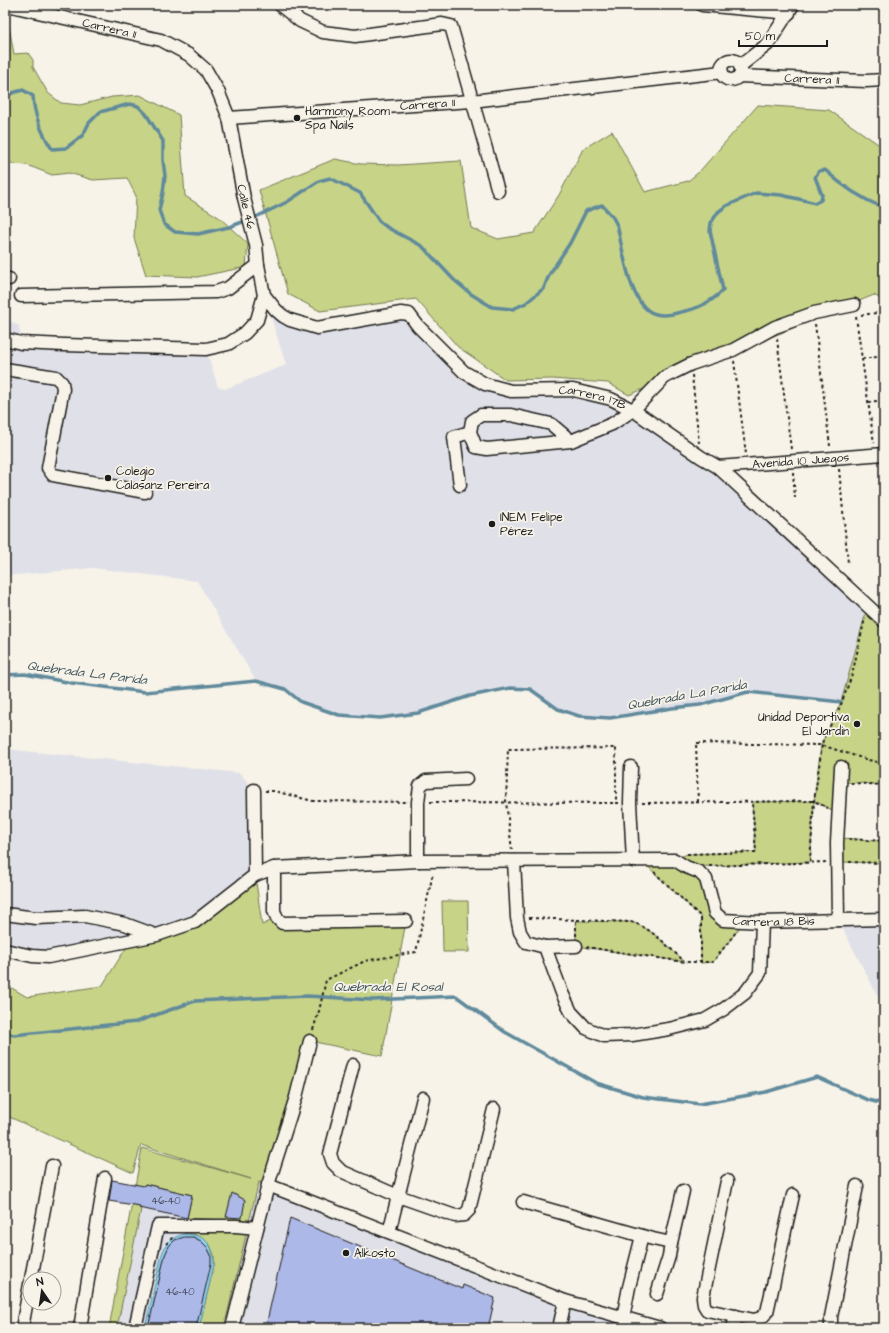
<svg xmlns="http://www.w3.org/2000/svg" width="889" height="1333" font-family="'Architects Daughter',sans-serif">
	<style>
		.built { fill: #e0e1e8 }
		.green { fill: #c7d387; stroke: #727852 }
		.water { fill: #8fd3f1; stroke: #618a9c }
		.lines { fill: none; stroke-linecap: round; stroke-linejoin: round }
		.stream { stroke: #618a9c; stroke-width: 3.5 }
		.building { fill: #acb8e8; stroke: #1c1c1c }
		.minor-casing { stroke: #1c1c1c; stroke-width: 15 }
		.path { stroke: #1c1c1c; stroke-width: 2; stroke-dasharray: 3 3; stroke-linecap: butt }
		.minor { stroke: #f7f3e8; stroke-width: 12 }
		.poi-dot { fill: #1c1c1c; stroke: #f7f3e8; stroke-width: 1.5 }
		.labels { text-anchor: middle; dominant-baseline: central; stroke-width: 3.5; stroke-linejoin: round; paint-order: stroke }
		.number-label { font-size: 10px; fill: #40434f }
		.street-label { font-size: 12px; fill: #1c1c1c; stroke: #f7f3e8 }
		.poi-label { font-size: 12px; fill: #1c1c1c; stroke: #f7f3e8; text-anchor: start }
		.water-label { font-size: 13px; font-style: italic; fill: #3e535c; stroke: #f7f3e8 }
	</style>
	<rect width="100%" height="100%" fill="#f7f3e8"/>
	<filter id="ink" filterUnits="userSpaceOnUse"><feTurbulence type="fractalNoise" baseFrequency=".025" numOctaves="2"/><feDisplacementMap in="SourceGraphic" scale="8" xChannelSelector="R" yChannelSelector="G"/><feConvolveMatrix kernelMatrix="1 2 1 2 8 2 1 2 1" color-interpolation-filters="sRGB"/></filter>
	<g filter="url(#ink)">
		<!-- built -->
		<g class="built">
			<path d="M264,295l12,15 33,17 92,-14 84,71 126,15 90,58 167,148 -27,97 -93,-10 -48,13 -28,3 -62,10 -31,-2 -21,-7 -28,-20 -20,-1 -40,8 -52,17 -38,5 -41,-3 -38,-13 -16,-13 -29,-8 -59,-100 -104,-13 -88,8v-258l14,8 2,16 185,7 12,38 7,2 61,-24z"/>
			<path d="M5,749l235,24 14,17 1,85 -60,47 -147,35 -43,-7z"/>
			<path d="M884,919v89l-46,-88z"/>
			<path d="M142,1148l126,37 297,116 95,27h-551z"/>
		</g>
		<!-- green -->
		<g class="green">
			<path d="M5,5l9,49 14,-1 5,7v7l15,26 13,10 19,2 32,-8 28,-2 39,20 6,81 35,22 28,26 -2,23 -49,10 -51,-2 -12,-37 2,-42 -9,-18 -34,2 -24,-7 -17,2 -25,-10 -14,-1 -8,-5z"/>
			<path d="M758,105l71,5 49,34 6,1v156l-10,-6 -245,100 -21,-12 -56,-4 -46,1 -48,-33 -42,-48 -96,12 -32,-17 -29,-104 76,-31 26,5 37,1 63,-4 10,67 27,11 36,-6 25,-38 24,-46 29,-18 33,61 43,-11 11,-9z"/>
			<path d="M868,605l16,16v164l-39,-3 -7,31 -24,-12 -4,61 -123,5 12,5 16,41 29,9 -31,40 -12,1v-46l-59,-56 33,-1 12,-6 69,-2 -4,-50 62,-1 7,-56 20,-43z"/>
			<path d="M841,838l43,3v22l-45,-1z"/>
			<path d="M255,875l7,50 15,-7 129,3 -24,135 -72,-15 -42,144 -9,-3 -10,39 -62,-3 5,-23 -47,-11 -6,24 2,1 -24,119h-8l33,-180 109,31 -110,-34 -8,28 -128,-58v-131l22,13 75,-11 26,-41 62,-21z"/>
			<path d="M442,901h26l1,51h-26z"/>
			<path d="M576,921l55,1c20,5 39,27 54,40l-109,-16z"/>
			<path d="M191,1231l52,1 3,3 -22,93h-25l15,-63v-10l-4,-10 -16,-11h-10z"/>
		</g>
		<!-- water -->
		<path class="water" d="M184,1234c21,0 30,10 30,31l-15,63h-3l15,-73c-4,-9 -9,-14 -18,-18l-28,18 -17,73h-3l17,-74c5,-13 9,-16 22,-20z"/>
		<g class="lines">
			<!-- stream -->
			<g class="stream">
				<path d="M5,98l7,-5 11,-3 10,6c1,20 8,36 19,53l14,-1 17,-13 6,-12 11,-11 30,-8 8,2 8,8 17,27v19l2,16 -2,17 -4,17 5,14 11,8 23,2 31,-7 27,-10 31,-15 32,-21 11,-3 30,15 19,28 9,7 34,18 32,34 17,14 21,13 21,2 13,-6 18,-15 5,-13 21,-32 16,-32 16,-6 10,11 5,9c6,23 12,83 39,89 7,2 18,0 25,-2 15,-3 31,-10 42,-22l-13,-59 1,-8 7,-11 8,-6 30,-13 25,2 31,7 3,1 6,-3 1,-5 -7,-18 4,-6 6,-1c17,16 37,29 59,38"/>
				<path d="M5,675l20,-1 47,9 73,9 111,-11 29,8 16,13 38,13 41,3 38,-5 52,-17 40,-8 20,1 28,20 21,7 31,2 62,-10 28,-3 48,-13 93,10"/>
				<path d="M5,1033l9,2 122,-13 59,-21 113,-5 65,4 83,-4 49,36 91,51 47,14 57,7 66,-12 51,-15 51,23 16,4"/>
			</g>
		</g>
		<!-- building -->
		<g class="building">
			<path d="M112,1180l32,6 1,-2 47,11 -5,23 -48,-10 1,-2 -31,-5z"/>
			<path d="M232,1193l13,7 -3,18 -16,-1z"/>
			<path d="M290,1218l172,71 1,-4 32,13 -7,30h-215l-7,-2z"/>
			<path d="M184,1237h9l8,4 6,6 4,8v9l-15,64h-48l17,-73 4,-9 6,-6z"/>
		</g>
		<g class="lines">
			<!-- minor casing -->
			<g class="minor-casing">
				<g id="minor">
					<path id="s1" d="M7,5l154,35 28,15 17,15 12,21 11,27 15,80 12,47 2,20 6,30 12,15 7,6 7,4 27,8 84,-15 8,1 9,12 46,46 21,12 26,7 62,-1 38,9 22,11 68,47 17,10 166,154"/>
					<path d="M280,5l20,16 23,11 32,4 87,-12 9,2 47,165"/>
					<path d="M702,5l87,8"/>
					<circle cx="731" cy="70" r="10"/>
					<path d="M740,66l28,-22 25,-39"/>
					<path id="s2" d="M739,76l127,5 18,-1"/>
					<path id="s3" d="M229,118l243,-17 250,-29"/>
					<path d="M5,279h4"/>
					<path d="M21,296l195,-4 12,-4 30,-23"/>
					<path d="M5,339l16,4 43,2 142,4 22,-5 17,-11 12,-13 7,-25"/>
					<path d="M5,369l51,8 6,6 1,6 -15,79 5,7 92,17"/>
					<path d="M571,441l-20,-17 -40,-9h-30l-9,6 -2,11 6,15 11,2 84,-8 41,-17 21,-14 32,-33 26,-13 42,-14 42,-23 39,-14 40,-8"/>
					<path id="s4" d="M718,467l166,-13"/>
					<path d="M460,485l-6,-48 16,-5"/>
					<path d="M631,767l-1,36 3,58"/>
					<path d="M254,790l1,85"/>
					<path d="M418,861v-59l2,-16 6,-5 40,-2"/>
					<path d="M514,861l3,57 3,14 6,10 19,5 31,-1"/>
					<path d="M274,868v43l3,7 5,5 124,-2"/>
					<path d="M5,914l31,4 49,-2 40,8 30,11"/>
					<path d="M838,920l-1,-77 4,-76"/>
					<path d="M545,947l17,46 9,19 15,16 18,8 28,-1 37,-6 36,-9 19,-11 21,-16 15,-20 2,-51"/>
					<path id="s5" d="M5,950l27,6 16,1 109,-22 38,-13 60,-47 19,-7 144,-7 257,-1 11,7 13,5 7,7 9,34 8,7 39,2 122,-3"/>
					<path d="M353,1065l-23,89 3,9 8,8 57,25 57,20 9,-1 5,-5 25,-101"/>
					<path d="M727,1181l-24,116 1,8 3,5 47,10 7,-2 6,-6 26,-117"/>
					<path d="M268,1185l297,116 95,27"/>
					<path d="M523,1202l130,37 18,4 -2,13 -12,38"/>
					<path d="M389,1232l34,-134"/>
					<path d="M671,1243l12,-52"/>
					<path d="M31,1279l21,-113"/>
					<path d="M623,1318l6,-31 13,-51"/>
					<path d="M22,1328l8,-44"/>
					<path d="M80,1328l25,-150"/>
					<path d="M135,1328l23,-102h78l21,2"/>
					<path d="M232,1328l36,-143 28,-88 14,-56"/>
					<path d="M559,1328l6,-27"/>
					<path d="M733,1328l3,-12"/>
					<path d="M831,1328v-11l26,-131"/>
				</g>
			</g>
			<!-- path -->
			<g class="path">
				<path d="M861,315l23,-3"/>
				<path d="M856,317l18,126"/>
				<path d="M815,324l15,122"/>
				<path d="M777,339l14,110"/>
				<path d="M862,359l22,-3"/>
				<path d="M734,361l12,93"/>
				<path d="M692,375l7,68"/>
				<path d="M868,402l16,-2"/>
				<path d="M881,465l3,35"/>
				<path d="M839,469l9,94"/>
				<path d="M793,472l2,26"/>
				<path d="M851,783l33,2"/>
				<path d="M265,791h9l39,10 95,1"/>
				<path d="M430,802l189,1"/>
				<path d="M698,802l-2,-59 125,2 44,14 19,5"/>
				<path d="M642,803l172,-2 14,7"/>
				<path d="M848,839l36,2"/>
				<path d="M512,850l-6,-48 2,-53 108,-1v55"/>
				<path d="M687,854l69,-2 -4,-50"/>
				<path d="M810,862l4,-61 9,-62 17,-32 12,-32 13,-57"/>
				<path d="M849,862l35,1"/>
				<path d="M709,866l118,-4"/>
				<path d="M654,872l47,45v46"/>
				<path d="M529,918l102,4c20,5 38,26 53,39"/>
				<path d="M576,921v15"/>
				<path d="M586,947l99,15h28l23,-30"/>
				<path d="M313,1030l6,-19 7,-31 39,-19 51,-9 17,-79"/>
				<path d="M166,1244l7,-7"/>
			</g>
			<!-- minor -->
			<use href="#minor" class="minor"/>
		</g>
	</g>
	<!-- markers -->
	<g class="poi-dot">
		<circle cx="297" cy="118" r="4"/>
		<circle cx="108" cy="478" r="4"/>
		<circle cx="492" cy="524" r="4"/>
		<circle cx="857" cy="724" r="4"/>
		<circle cx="346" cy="1253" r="4"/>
	</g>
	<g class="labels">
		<!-- number labels -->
		<g class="number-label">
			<text x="166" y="1201">46-40</text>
			<text x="180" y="1292">46-40</text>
		</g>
		<!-- street labels -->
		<g class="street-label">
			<text stroke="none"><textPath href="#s1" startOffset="105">Carrera 11</textPath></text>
			<text stroke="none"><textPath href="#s2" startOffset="73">Carrera 11</textPath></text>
			<text stroke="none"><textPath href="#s3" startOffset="199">Carrera 11</textPath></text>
			<text stroke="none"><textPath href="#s1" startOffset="356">Calle 46</textPath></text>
			<text stroke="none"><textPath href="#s1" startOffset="818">Carrera 17B</textPath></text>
			<text stroke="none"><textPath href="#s4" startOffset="83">Avenida 10 Juegos</textPath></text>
			<text stroke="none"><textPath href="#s5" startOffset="826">Carrera 18 Bis</textPath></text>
		</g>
		<!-- poi labels -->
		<g class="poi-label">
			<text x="305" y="111">Harmony Room<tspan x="305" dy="14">Spa Nails</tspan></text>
			<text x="116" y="471">Colegio<tspan x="116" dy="14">Calasanz Pereira</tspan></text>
			<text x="500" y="517">INEM Felipe<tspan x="500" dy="14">Pérez</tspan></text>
			<text x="849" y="717" text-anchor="end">Unidad Deportiva<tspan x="849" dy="14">El Jardín</tspan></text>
			<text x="354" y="1253">Alkosto</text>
		</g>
		<!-- water labels -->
		<g class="water-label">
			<text transform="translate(87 673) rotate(7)">Quebrada La Parida</text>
			<text transform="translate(687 695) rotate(-10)">Quebrada La Parida</text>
			<text x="388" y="987">Quebrada El Rosal</text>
		</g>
	</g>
	<!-- margin -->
	<rect width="889" height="1333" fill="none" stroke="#f7f3e8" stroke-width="20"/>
	<rect x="10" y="10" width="869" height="1313" fill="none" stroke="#1c1c1c" stroke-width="1.5" filter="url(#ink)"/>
	<!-- north arrow -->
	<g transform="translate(42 1291) rotate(347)"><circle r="19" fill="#f7f3e8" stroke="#9f9d96"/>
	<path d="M0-3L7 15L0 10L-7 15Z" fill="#1c1c1c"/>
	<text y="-6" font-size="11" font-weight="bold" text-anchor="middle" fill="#1c1c1c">N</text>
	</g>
	<!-- scale -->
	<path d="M739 40v6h88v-6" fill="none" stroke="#1c1c1c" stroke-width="2"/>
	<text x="745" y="40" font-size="12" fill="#1c1c1c" stroke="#f7f3e8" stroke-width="3" paint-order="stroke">50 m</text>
</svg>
